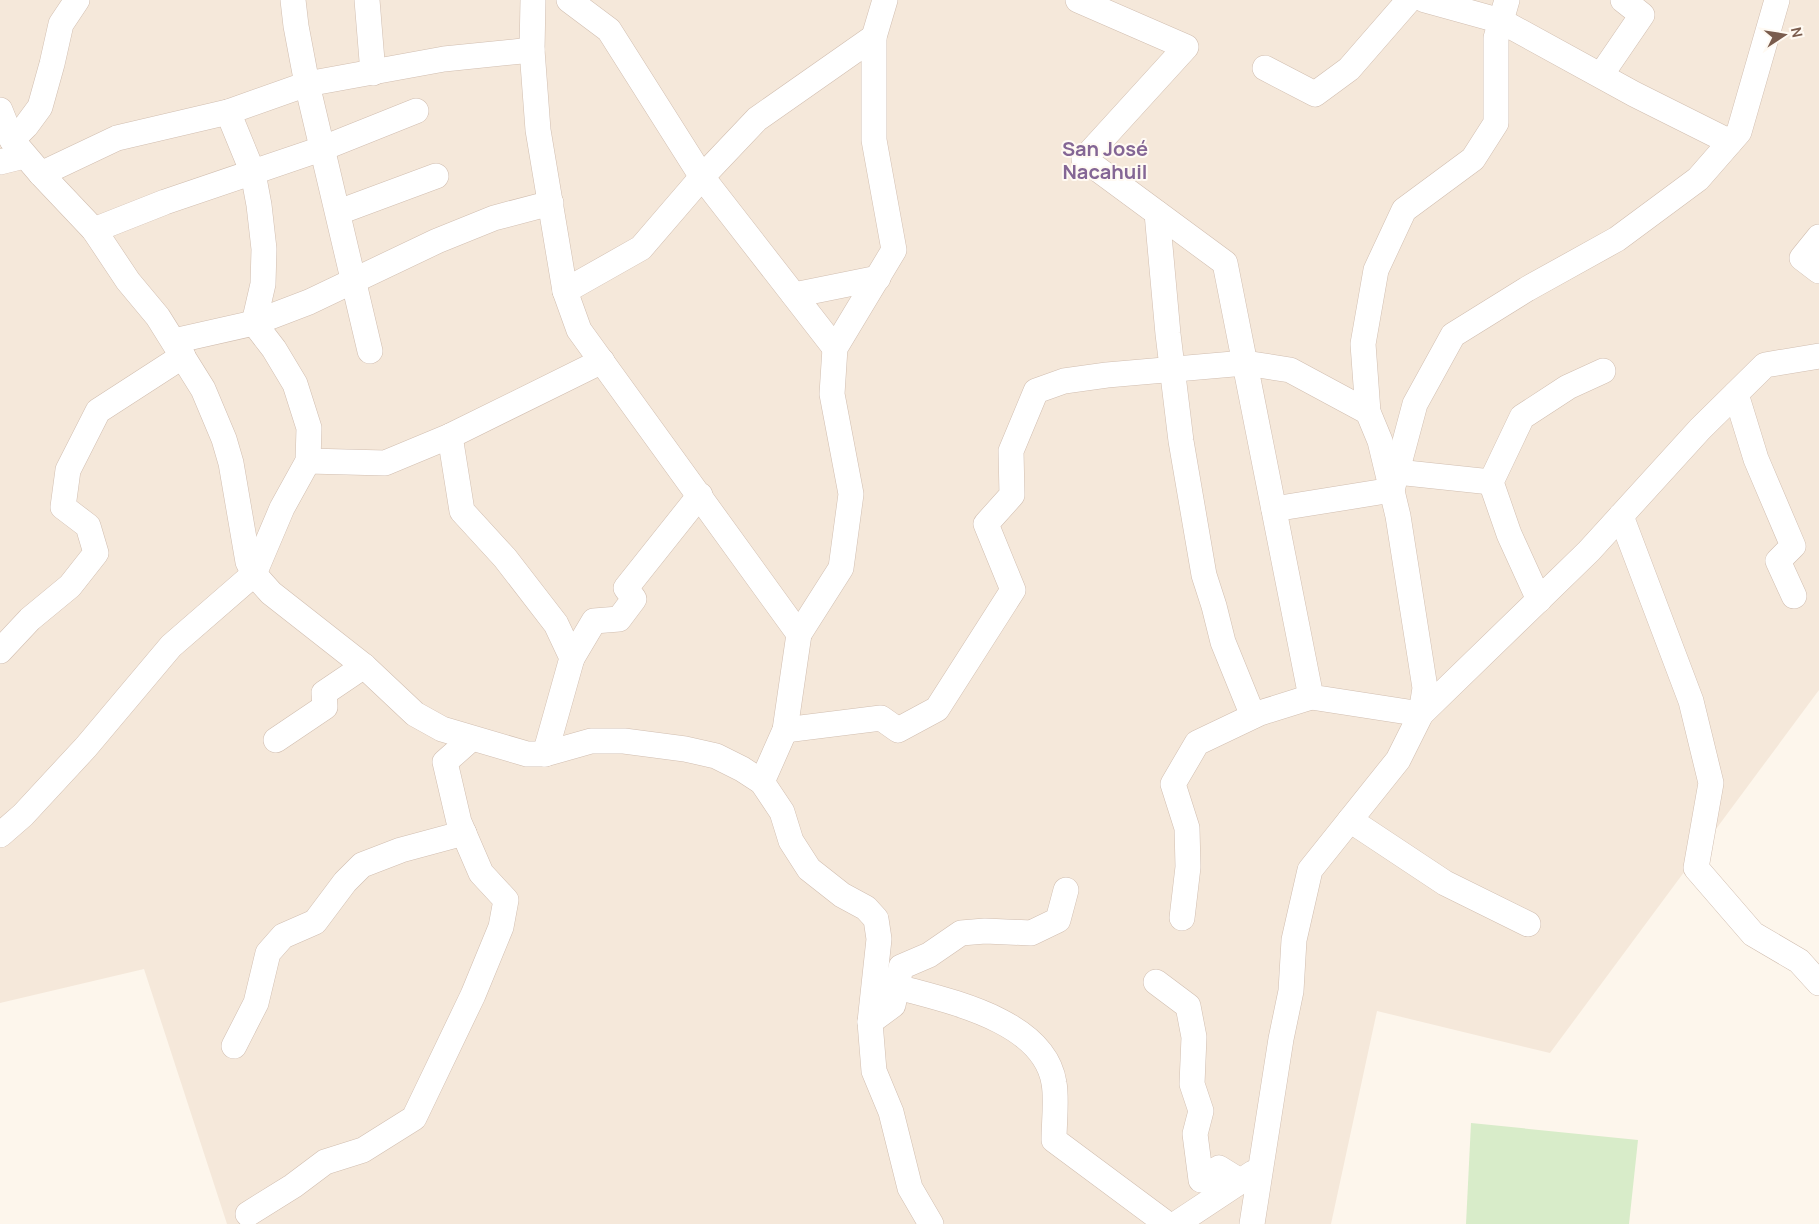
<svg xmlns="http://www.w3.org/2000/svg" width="1819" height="1224" font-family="Manrope,sans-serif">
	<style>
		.residential { fill: #f5e8da }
		.garden { fill: #d8ecc9 }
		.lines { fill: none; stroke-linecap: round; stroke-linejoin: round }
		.minor-casing { stroke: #d1beb0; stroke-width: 26 }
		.minor { stroke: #fff; stroke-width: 25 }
		.labels { text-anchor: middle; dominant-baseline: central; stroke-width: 4; stroke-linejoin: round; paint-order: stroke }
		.district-label { font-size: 20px; font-weight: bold; fill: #846695; stroke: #fffaf3 }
	</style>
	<rect width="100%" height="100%" fill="#fdf6ec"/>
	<!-- residential -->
	<path class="residential" d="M0,0h1819v690l-269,363 -173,-42 -46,213h-1104l-83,-255 -144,34z"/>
	<!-- garden -->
	<path class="garden" d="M1471,1123l167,17 -9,84h-163z"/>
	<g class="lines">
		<!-- minor casing -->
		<g class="minor-casing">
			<g id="minor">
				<path d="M293,0l3,26 11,58 63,267"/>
				<path d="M367,0l6,73"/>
				<path d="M533,0l-1,50 6,80 27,161 14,39 220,304 -14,96 -23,52"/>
				<path d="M569,0l40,30 93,147 133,171"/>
				<path d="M1078,0l108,47 -102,112 141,104 86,434 110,17 168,-163 111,-122 65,-64 54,-9"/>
				<path d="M1425,0l76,21 133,73 96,48"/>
				<path d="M1265,68l50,26 34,-25 60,-69"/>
				<path d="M1601,75l41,-60 -19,-15"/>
				<path d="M0,110l12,30 29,34 53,56 34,51 30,36 45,72 21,50 7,24 17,99 6,12 17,19 93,73 51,48 27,15 85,25h18l46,-13h33l61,8 31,7 26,13 20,13 20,30 9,29 18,28 33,26 24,13 10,11 3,20 -9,83 4,49 17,41 19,76 21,36"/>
				<path d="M12,140l14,-14 14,-19 12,-43 9,-40 16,-24"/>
				<path d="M0,162l24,-6"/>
				<path d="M41,174l76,-36 111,-26 79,-28 137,-25 88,-9"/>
				<path d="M339,212l97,-36"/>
				<path d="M1157,213l11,121 13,107 23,134 10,31 9,36 30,74"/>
				<path d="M94,230l71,-28 156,-53 95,-38"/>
				<path d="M1819,237l-17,21 17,13"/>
				<path d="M565,291l76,-43 61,-71 55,-58 117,-82"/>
				<path d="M794,295l84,-17"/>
				<path d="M174,341l80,-18 55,-21 128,-61 57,-23 57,-15"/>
				<path d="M1736,394l20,65 37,87 -15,15 16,35"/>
				<path d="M450,436l12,75 43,47 51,66 16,34 -27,96"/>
				<path d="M308,461l77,2 65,-27 152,-75"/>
				<path d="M1397,472l94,10"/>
				<path d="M1274,509l118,-19 23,-86 38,-69 74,-46 90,-50 81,-60 41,-47 38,-132"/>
				<path d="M1621,516l70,185 20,82 -15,85 57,66 46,27 20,22"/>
				<path d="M1539,600l-30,-66 -18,-52 31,-65 46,-30 35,-16"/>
				<path d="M799,634l42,-66 10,-74 -19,-100 3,-46 59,-98 -20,-110v-103l11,-37"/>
				<path d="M0,651l30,-32 40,-33 26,-33 -8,-27 -25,-19 5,-37 30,-59 85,-55"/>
				<path d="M572,658l22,-37 25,-2 15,-20 -8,-11 74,-93"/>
				<path d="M785,730l96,-12 17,12 39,-21 76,-119 -27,-66 26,-29 -1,-44 25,-60 28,-10 43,-6 138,-12 45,7 78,42"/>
				<path d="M276,740l49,-33 -1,-14 40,-27"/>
				<path d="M1350,820l95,63 83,41"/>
				<path d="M0,835l23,-20 63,-68 85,-101 83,-72 28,-66 26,-47 1,-33 -14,-44 -21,-35 -20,-26 9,-39 1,-35 -5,-44 -6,-32 -25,-61"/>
				<path d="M1182,918l6,-51 -1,-39 -14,-44 24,-41 63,-30 51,-16"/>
				<path d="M1156,982l32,24 6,31 -2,47 9,27 -6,23 6,46 18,-12 21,13"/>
				<path d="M898,987c50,14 146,33 156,96 3,16 0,40 0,57l113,84"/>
				<path d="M870,1022l23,-17 8,-38 28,-12 32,-22 24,-2 46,2 27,-13 8,-30"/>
				<path d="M234,1046l22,-43 12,-50 15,-17 32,-14 30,-40 17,-17 39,-15 63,-17"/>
				<path d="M248,1214l45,-28 32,-24 38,-12 51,-32 59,-123 28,-68 5,-27 -25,-27 -22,-51 -14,-60 26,-23"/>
				<path d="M1176,1224l77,-51"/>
				<path d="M1252,1224l29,-185 10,-48 3,-51 16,-70 88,-110 23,-46 4,-26 -27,-172 -18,-75 -12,-29 -5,-68 13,-74 28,-60 69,-51 23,-36v-85l11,-38"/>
			</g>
		</g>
		<!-- minor -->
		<use href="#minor" class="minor"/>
	</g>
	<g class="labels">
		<!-- district labels -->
		<g class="district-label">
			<text x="1105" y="148">San José<tspan x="1105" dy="23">Nacahuil</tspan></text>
		</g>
	</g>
	<!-- north arrow -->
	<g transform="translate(1784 35) rotate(78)" stroke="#fffaf3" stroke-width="4" paint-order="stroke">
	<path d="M0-4L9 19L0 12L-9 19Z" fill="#7a5c4d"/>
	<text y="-8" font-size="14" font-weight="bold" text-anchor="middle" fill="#7a5c4d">N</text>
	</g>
</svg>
